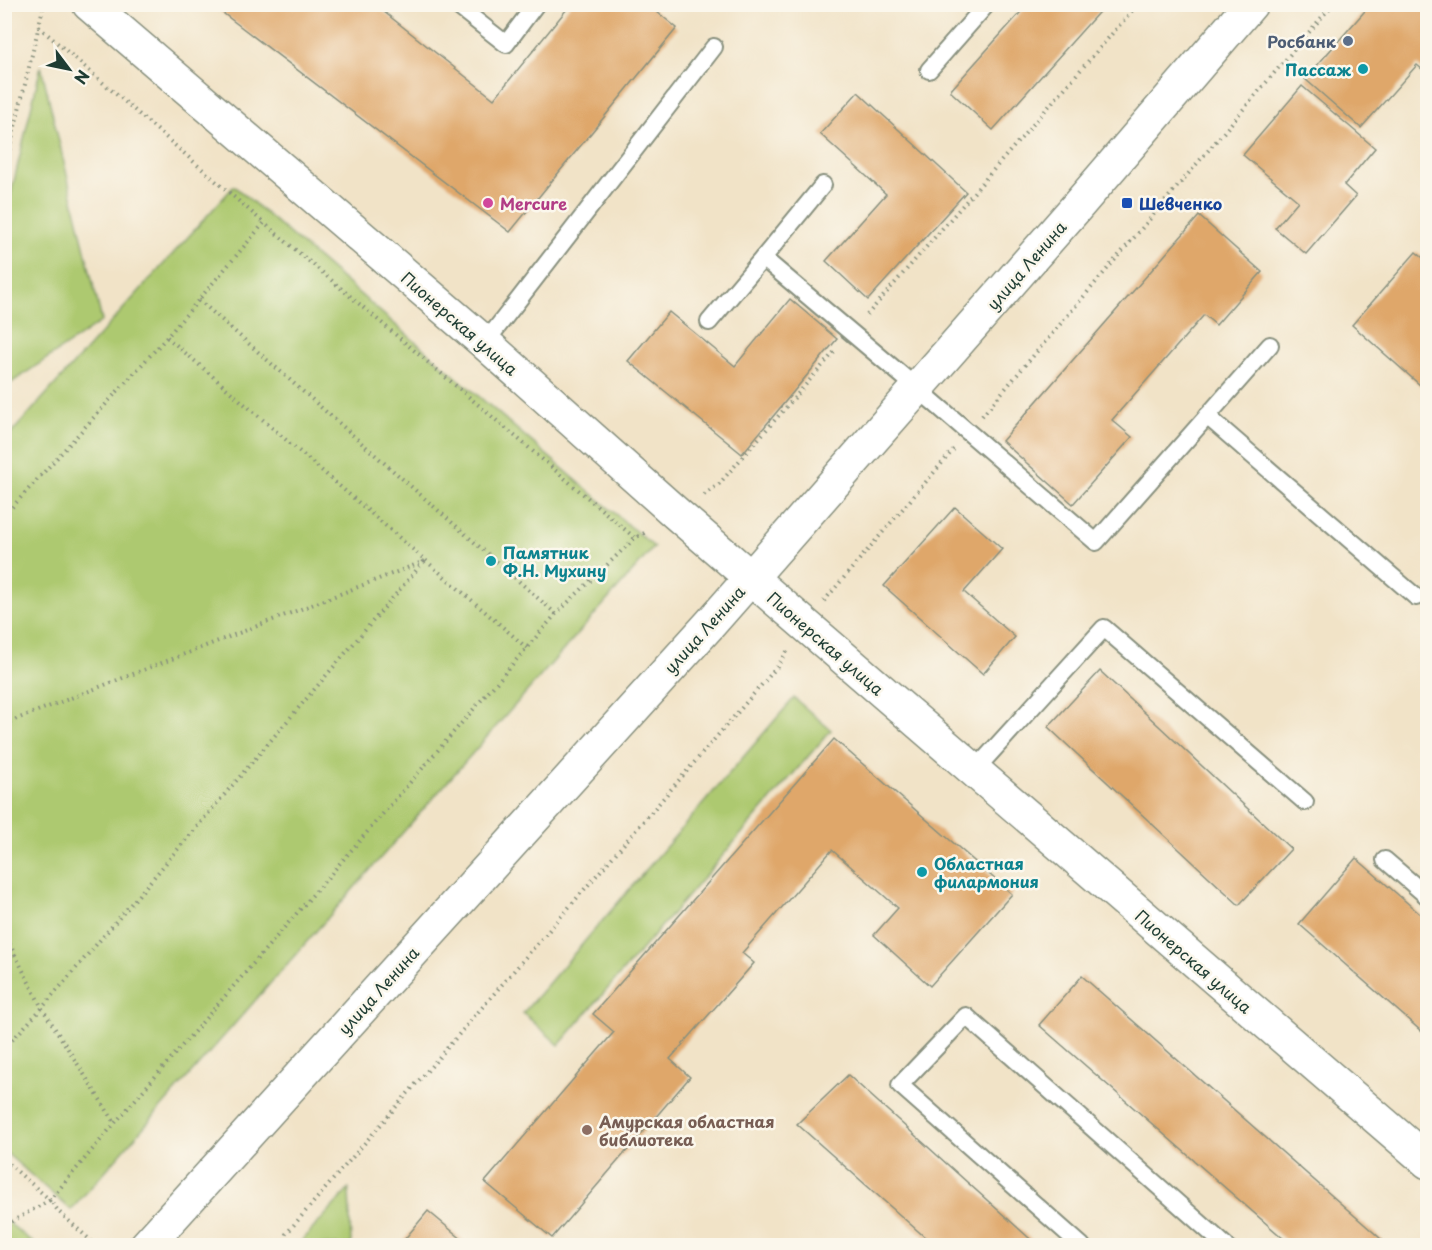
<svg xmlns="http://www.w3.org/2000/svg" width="1432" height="1250" font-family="'Playpen Sans',sans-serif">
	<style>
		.green { fill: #adc970; stroke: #668352; stroke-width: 1.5 }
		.building { fill: #dfa76a }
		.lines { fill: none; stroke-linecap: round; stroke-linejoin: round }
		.service-casing { stroke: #88907e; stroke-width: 20 }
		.minor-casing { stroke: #88907e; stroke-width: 36 }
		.secondary-casing { stroke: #88907e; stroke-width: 36 }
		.path { stroke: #88907e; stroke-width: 4; stroke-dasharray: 1.5 4.5; stroke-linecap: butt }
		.service { stroke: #fff; stroke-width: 16 }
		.minor { stroke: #fff; stroke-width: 33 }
		.secondary { stroke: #fff; stroke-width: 33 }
		.service-dot { fill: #5c6f8a; stroke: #fbf7ec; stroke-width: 2 }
		.culture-dot { fill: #0f9aa8; stroke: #fbf7ec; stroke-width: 2 }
		.hotel-dot { fill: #d1479c; stroke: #fbf7ec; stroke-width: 2 }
		.transit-dot { fill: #1a4fb4; stroke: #fbf7ec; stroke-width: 2 }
		.education-dot { fill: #8d6e63; stroke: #fbf7ec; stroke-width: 2 }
		.labels { text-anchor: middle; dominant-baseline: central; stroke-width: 5; stroke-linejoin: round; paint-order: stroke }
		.service-label { font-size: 16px; font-weight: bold; fill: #4e5e75; stroke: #fbf7ec; text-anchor: end }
		.culture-label { font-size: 16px; font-weight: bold; fill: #0d838f; stroke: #fbf7ec; text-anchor: start }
		.hotel-label { font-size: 16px; font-weight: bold; fill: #b23c85; stroke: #fbf7ec; text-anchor: start }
		.transit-label { font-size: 16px; font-weight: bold; fill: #164399; stroke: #fbf7ec; text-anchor: start }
		.street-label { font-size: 16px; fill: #1f3d34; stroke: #fbf7ec }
		.education-label { font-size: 16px; font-weight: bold; fill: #785e54; stroke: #fbf7ec; text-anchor: start }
	</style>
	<rect width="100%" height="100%" fill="#fbf7ec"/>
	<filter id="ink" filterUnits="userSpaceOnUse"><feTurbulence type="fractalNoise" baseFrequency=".0167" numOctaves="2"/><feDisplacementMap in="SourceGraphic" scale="12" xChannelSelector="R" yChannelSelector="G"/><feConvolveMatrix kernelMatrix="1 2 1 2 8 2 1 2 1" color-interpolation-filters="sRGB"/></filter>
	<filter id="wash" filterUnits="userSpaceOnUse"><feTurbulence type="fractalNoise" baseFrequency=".008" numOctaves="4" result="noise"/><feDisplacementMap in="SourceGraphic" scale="24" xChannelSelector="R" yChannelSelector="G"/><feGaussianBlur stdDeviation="1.35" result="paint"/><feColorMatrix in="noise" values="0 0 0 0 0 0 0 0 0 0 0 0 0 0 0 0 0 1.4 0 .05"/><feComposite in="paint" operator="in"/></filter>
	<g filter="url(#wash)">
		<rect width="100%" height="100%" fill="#f1e3c7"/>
		<!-- green -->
		<g class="green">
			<path d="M41,66l61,255 -97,66v-168z"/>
			<path d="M234,186l420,361 -583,663 -66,-58v-712z"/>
			<path d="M794,698l37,32 -272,315 -36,-32z"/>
			<path d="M349,1189l2,56h-53z"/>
			<path d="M4,1220h1l31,25h-31z"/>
		</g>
		<g id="blocks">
			<!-- building -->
			<g class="building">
				<path d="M211,4h163l120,95 77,-95h76l30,24 -167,204z"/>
				<path d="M1028,4h78l-113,126 -43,-39z"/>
				<path d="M1371,4h57v70l-11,-9 -56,63 -56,-49z"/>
				<path d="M1302,86l73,62 -31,37 12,11 -50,58 -31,-26 23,-27 -55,-46z"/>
				<path d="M858,92l108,100 -98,108 -42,-39 60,-67 -66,-60z"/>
				<path d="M1199,216l63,56 -46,53 -12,-10 -92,105 20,17 -59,67 -71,-63z"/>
				<path d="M1416,252l12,10v130l-76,-67z"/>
				<path d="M790,299l47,40 -95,115 -114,-93 41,-49 66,54z"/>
				<path d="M955,507l47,42 -38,43 51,45 -32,37 -99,-88z"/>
				<path d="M1100,671l191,178 -52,56 -191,-178z"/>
				<path d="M834,739l178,155 -82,92 -56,-51 24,-27 -66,-58 -90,103 12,10 -84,96 20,18 -138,161 -67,-56 129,-150 -21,-18z"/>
				<path d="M1356,858l72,63v116l-129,-113z"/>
				<path d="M1082,976l307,270h-97l-253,-221z"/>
				<path d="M848,1075l190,171h-103l-138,-122z"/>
				<path d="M428,1211l42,35h-71z"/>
			</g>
		</g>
	</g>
	<g filter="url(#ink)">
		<use href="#blocks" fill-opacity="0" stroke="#88907e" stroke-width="1.5"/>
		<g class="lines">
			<!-- service casing -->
			<g class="service-casing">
				<g id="service">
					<path d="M455,4l51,40 30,-40"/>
					<path d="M929,70l58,-66"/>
					<path d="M763,258l60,-73"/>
					<path d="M709,322l54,-64 154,130 179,154 174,-197"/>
					<path d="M485,343l229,-296"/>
					<path d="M1207,416l209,181"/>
					<path d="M974,771l130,-143 201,174"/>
					<path d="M1385,860l43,37"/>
					<path d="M1082,1246l-182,-161 66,-69 260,230"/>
				</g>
			</g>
			<!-- minor casing -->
			<g class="minor-casing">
				<path id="minor" d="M89,4l396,339 193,172 750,647"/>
			</g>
			<!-- secondary casing -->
			<g class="secondary-casing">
				<path id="secondary" d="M146,1246l565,-623 363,-413 177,-206"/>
			</g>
			<!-- path -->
			<g class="path">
				<path d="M39,27l225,196"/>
				<path d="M4,173l40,-169"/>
				<path d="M199,300l357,314"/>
				<path d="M867,315l271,-311"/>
				<path d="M167,337l360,311"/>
				<path d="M982,416l351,-412"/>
				<path d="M704,495l15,-11 117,-134"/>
				<path d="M4,516l163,-179 97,-114 371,315"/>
				<path d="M824,601l130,-152"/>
				<path d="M4,724l421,-163"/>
				<path d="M4,933l38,75 73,115"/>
				<path d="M4,1049l38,-41 383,-448"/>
				<path d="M4,1160l46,40 65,-77 441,-509 79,-76 13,-7"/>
				<path d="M4,1231l9,-10 37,-21 9,12 38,34"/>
				<path d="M282,1246l4,-12 491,-567 11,-17"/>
			</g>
			<!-- service -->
			<use href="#service" class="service"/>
			<!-- minor -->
			<use href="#minor" class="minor"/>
			<!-- secondary -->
			<use href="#secondary" class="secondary"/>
		</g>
	</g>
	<!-- markers -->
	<circle class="service-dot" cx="1348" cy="41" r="6"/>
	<g class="culture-dot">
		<circle cx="1363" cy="69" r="6"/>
		<circle cx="491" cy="561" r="6"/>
		<circle cx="922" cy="872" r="6"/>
	</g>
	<circle class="hotel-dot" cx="488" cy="203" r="6"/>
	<rect class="transit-dot" x="1121" y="197" width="12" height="12" rx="3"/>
	<circle class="education-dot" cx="587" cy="1130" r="6"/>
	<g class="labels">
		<!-- service labels -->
		<g class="service-label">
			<text x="1336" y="41">Росбанк</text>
		</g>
		<!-- culture labels -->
		<g class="culture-label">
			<text x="1351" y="69" text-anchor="end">Пассаж</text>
			<text x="503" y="552">Памятник<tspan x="503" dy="18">Ф.Н. Мухину</tspan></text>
			<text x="934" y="863">Областная<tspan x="934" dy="18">филармония</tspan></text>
		</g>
		<!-- hotel labels -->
		<g class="hotel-label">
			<text x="500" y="203">Mercure</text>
		</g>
		<!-- transit labels -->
		<g class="transit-label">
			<text x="1139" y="203">Шевченко</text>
		</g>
		<!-- street labels -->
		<g class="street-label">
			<text transform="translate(1026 265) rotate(-49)">улица Ленина</text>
			<text transform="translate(460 323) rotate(41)">Пионерская улица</text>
			<text transform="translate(704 629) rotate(-48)">улица Ленина</text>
			<text transform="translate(826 643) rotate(41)">Пионерская улица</text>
			<text transform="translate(1194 961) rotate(41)">Пионерская улица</text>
			<text transform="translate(378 990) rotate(-48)">улица Ленина</text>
		</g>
		<!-- education labels -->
		<g class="education-label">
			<text x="599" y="1121">Амурская областная<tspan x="599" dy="18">библиотека</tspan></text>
		</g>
	</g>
	<!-- margin -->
	<rect width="1432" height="1250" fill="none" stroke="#fbf7ec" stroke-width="24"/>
	<!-- north arrow -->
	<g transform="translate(69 69) rotate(122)" stroke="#fbf7ec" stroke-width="4.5" paint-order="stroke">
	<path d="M0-4.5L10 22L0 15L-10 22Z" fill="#1f3d34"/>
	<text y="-9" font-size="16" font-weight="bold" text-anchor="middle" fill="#1f3d34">N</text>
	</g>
</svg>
